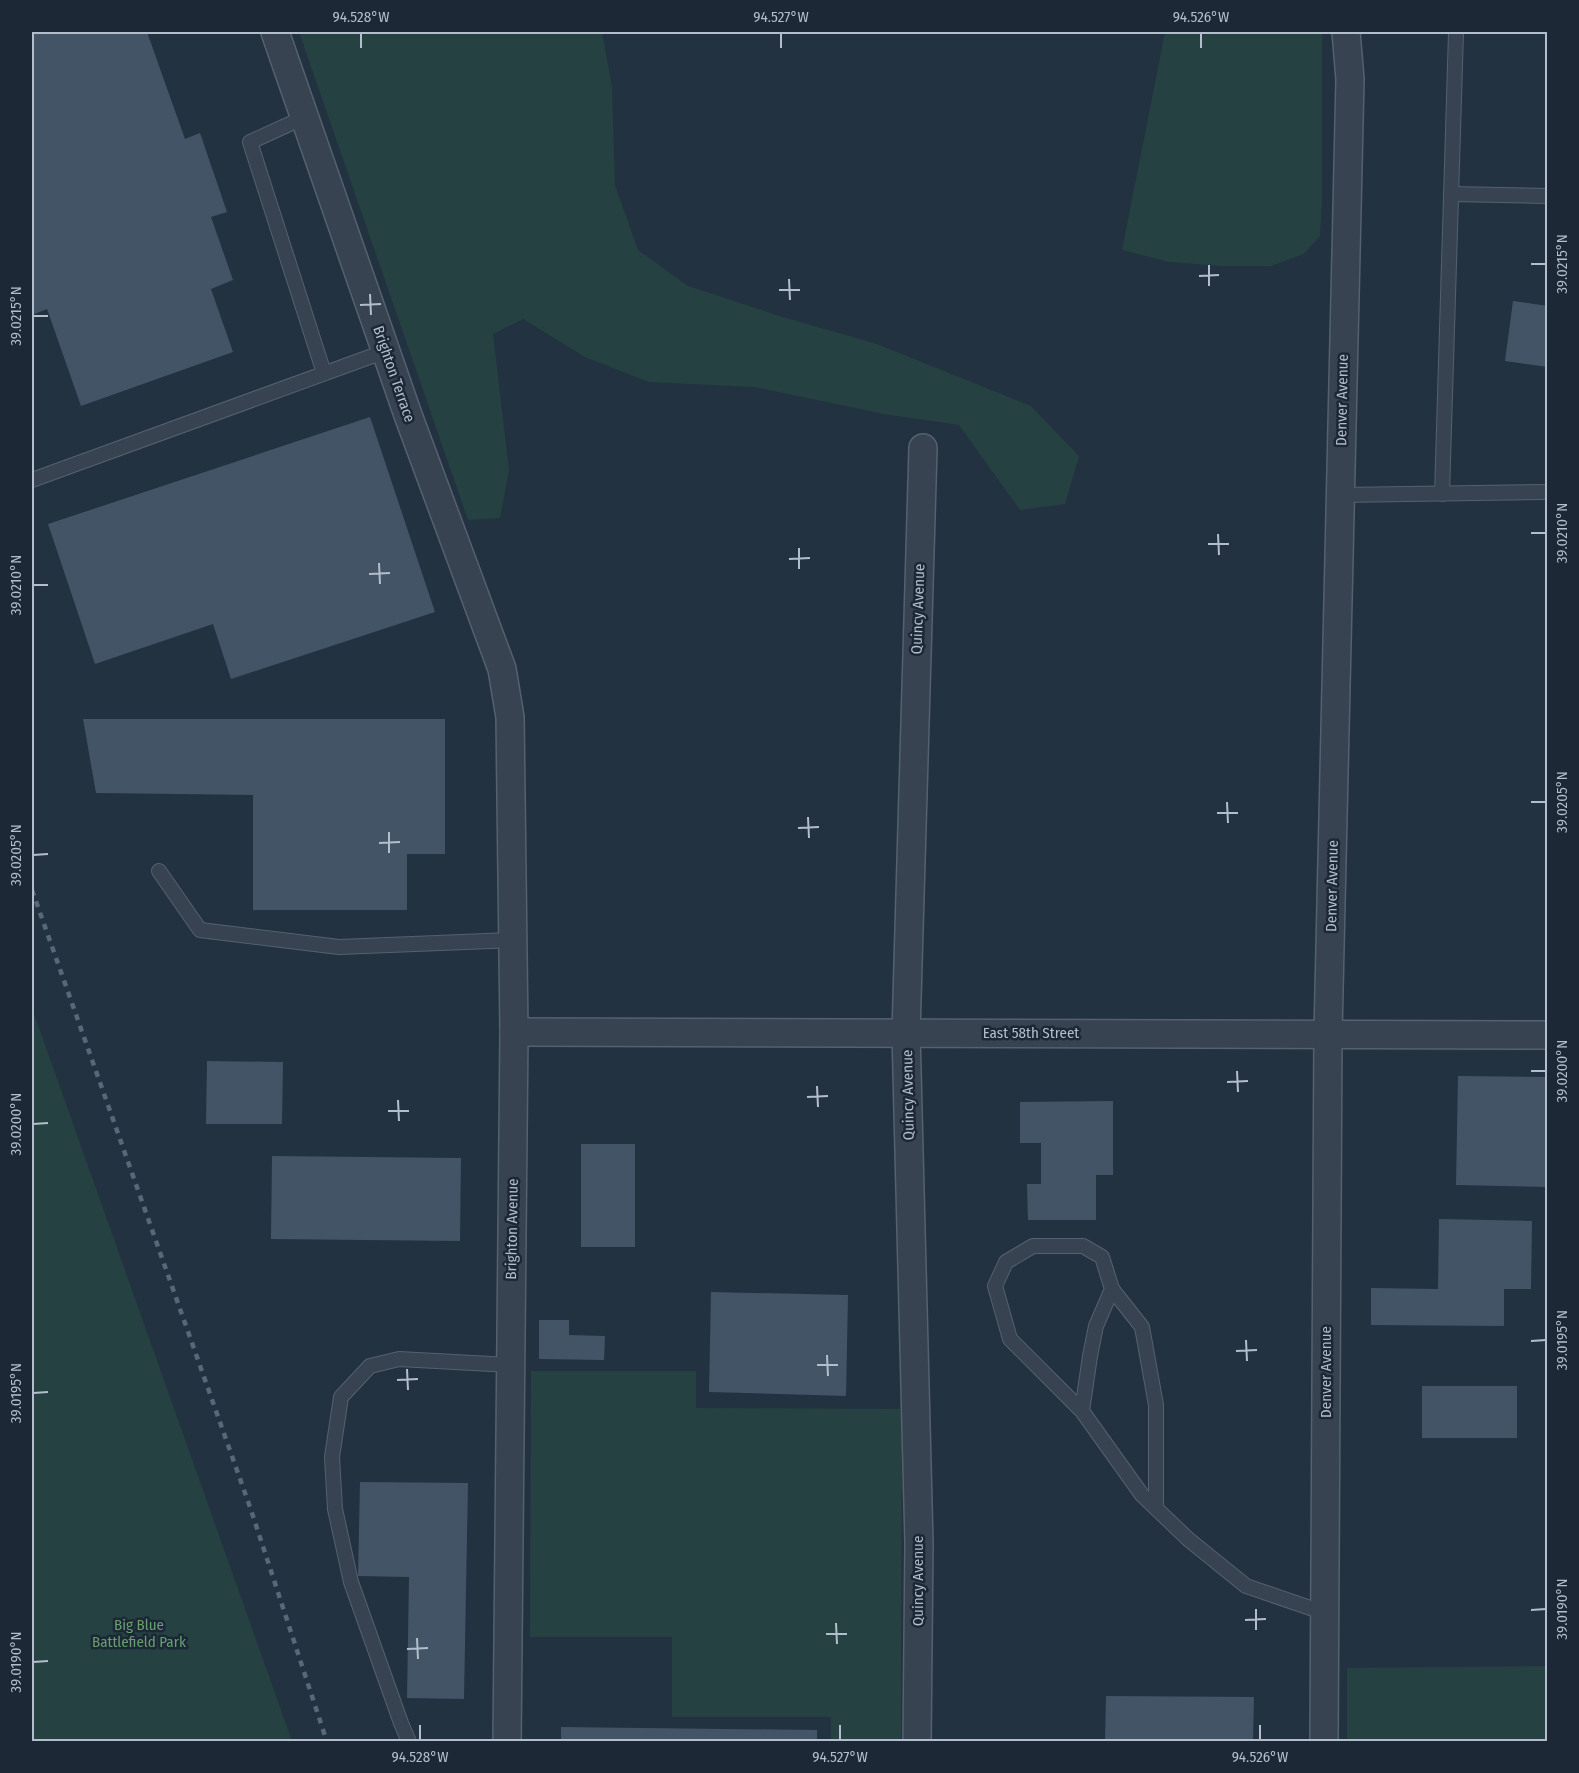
<svg xmlns="http://www.w3.org/2000/svg" width="1579" height="1773" font-family="'Fira Sans Condensed',sans-serif">
	<style>
		.green { fill: #254142 }
		.building { fill: #435466 }
		.lines { fill: none; stroke-linecap: round; stroke-linejoin: round }
		.service-casing { stroke: #55616f; stroke-width: 16 }
		.minor-casing { stroke: #55616f; stroke-width: 30 }
		.service { stroke: #374351; stroke-width: 14 }
		.minor { stroke: #374351; stroke-width: 27 }
		.rail { stroke: #596878; stroke-width: 4.5; stroke-dasharray: 6 6; stroke-linecap: butt }
		.ticks { fill: none; stroke: #b3becc; stroke-width: 2 }
		.labels { text-anchor: middle; dominant-baseline: central; stroke-width: 5; stroke-linejoin: round; paint-order: stroke }
		.street-label { font-size: 15px; fill: #b3becc; stroke: #1c2836 }
		.park-label { font-size: 15px; fill: #689f71; stroke: #1c2836 }
		.neatline { fill: none; stroke: #b3becc; stroke-width: 2 }
		.ticks-label { font-size: 15px; text-anchor: middle; fill: #b3becc }
	</style>
	<rect width="100%" height="100%" fill="#233241"/>
	<!-- green -->
	<g class="green">
		<path d="M299,32h303l10,55 3,98 23,65 50,36 98,32 91,26 154,62 48,50 -14,48 -45,6 -61,-85 -75,-11 -129,-27 -106,-5 -64,-25 -62,-38 -30,15 16,136 -9,48 -32,2z"/>
		<path d="M1165,32h157v170l-2,34 -16,18 -33,12h-50l-52,-4 -47,-12z"/>
		<path d="M32,1008l260,733h-260z"/>
		<path d="M531,1371h165v37l206,1 -1,332h-70v-24h-159v-80h-142z"/>
		<path d="M1547,1666v75h-200v-73z"/>
	</g>
	<!-- building -->
	<g class="building">
		<path d="M32,32h115l38,107 15,-6 27,79 -16,5 22,63 -22,9 22,63 -152,54 -34,-97 -15,6z"/>
		<path d="M1513,301l35,5v61l-43,-6z"/>
		<path d="M370,417l65,195 -204,67 -18,-55 -118,40 -47,-140z"/>
		<path d="M83,719h362v135h-38v56h-154v-115l-157,-2z"/>
		<path d="M207,1061l76,1 -1,62h-76z"/>
		<path d="M1458,1076l90,1v110l-92,-2z"/>
		<path d="M1113,1101v74h-17v45h-68l-1,-36h14v-41h-21v-41z"/>
		<rect x="581" y="1144" width="54" height="103"/>
		<path d="M272,1156l189,2 -1,83 -189,-2z"/>
		<path d="M1439,1219l93,2 -1,68h-27v37l-133,-1v-37l67,1z"/>
		<path d="M711,1292l137,3 -2,101 -137,-4z"/>
		<path d="M539,1320h30v15l36,1 -1,24 -65,-1z"/>
		<rect x="1422" y="1386" width="95" height="52"/>
		<path d="M360,1482l108,1 -4,216 -57,-1 2,-121 -51,-1z"/>
		<path d="M1106,1696l148,1 -1,45h-148z"/>
		<path d="M561,1727l256,3v12h-256z"/>
	</g>
	<g class="lines">
		<!-- service casing -->
		<g class="service-casing">
			<g id="service">
				<path d="M305,117l-55,25 74,231"/>
				<path d="M1451,194l97,2"/>
				<path d="M32,480l354,-129"/>
				<path d="M1442,494l14,-462"/>
				<path d="M1340,495l208,-3"/>
				<path d="M159,871l41,59 139,17 174,-7"/>
				<path d="M1112,1289l30,38 14,78v103"/>
				<path d="M1082,1411l-72,-72 -15,-53 11,-24 27,-16h50l19,11 10,32 -16,37 -6,30 -8,55 60,84 46,44 58,47 79,27"/>
				<path d="M409,1742l-8,-19 -50,-141 -16,-73 -3,-52 9,-60 29,-31 29,-7 112,6"/>
			</g>
		</g>
		<!-- minor casing -->
		<g class="minor-casing">
			<g id="minor">
				<path d="M275,32l133,383 94,254 8,48 4,315 -7,710"/>
				<path d="M514,1032l1034,3"/>
				<path d="M917,1742l2,-199 -13,-510 17,-585"/>
				<path d="M1324,1742l4,-708 22,-955 -4,-47"/>
			</g>
		</g>
		<!-- service -->
		<use href="#service" class="service"/>
		<!-- minor -->
		<use href="#minor" class="minor"/>
		<!-- rail -->
		<path class="rail" d="M32,890l219,620 76,232"/>
	</g>
	<!-- ticks -->
	<path class="ticks" d="M361,33v15M781,33v15M1201,33v15M1531,264h15M1209,265v21M1199,276l20,-1M789,279l1,21M779,290h21M370,294l1,21M360,305l21,-1M33,316h15M1531,533h15M1218,534l1,21M1208,544h21M799,548v21M789,559l21,-1M379,563l1,21M369,574l21,-1M33,585h15M1227,802l1,21M1531,802h15M1217,813h21M808,817l1,21M798,828l21,-1M389,832v21M379,843l21,-1M33,855l15,-1M1237,1071l1,21M1531,1071h15M1227,1082l21,-1M817,1086l1,21M807,1097l21,-1M398,1100l1,21M388,1111h21M33,1124l15,-1M1246,1340l1,21M1531,1341l15,-1M1236,1351l21,-1M827,1355l1,21M817,1365h21M407,1369l1,21M397,1380l21,-1M33,1393l15,-1M1256,1609v21M1531,1610l15,-1M1245,1620l21,-1M836,1623l1,21M826,1634h21M417,1638l1,21M407,1649l21,-1M33,1662l15,-1M420,1725v15M840,1725v15M1260,1725v15"/>
	<g class="labels">
		<!-- street labels -->
		<g class="street-label">
			<text transform="translate(394 374) rotate(71)">Brighton Terrace</text>
			<text transform="translate(1342 400) rotate(-89)">Denver Avenue</text>
			<text transform="translate(918 609) rotate(-88)">Quincy Avenue</text>
			<text transform="translate(1332 886) rotate(-89)">Denver Avenue</text>
			<text x="1031" y="1033">East 58th Street</text>
			<text transform="translate(908 1095) rotate(-91)">Quincy Avenue</text>
			<text transform="translate(512 1229) rotate(-89)">Brighton Avenue</text>
			<text transform="translate(1326 1372) rotate(-90)">Denver Avenue</text>
			<text transform="translate(918 1581) rotate(-90)">Quincy Avenue</text>
		</g>
		<!-- park labels -->
		<g class="park-label">
			<text x="139" y="1625">Big Blue<tspan x="139" dy="17">Battlefield Park</tspan></text>
		</g>
	</g>
	<!-- border -->
	<rect width="1579" height="1773" fill="none" stroke="#1c2836" stroke-width="66"/>
	<rect x="33" y="33" width="1513" height="1707" class="neatline"/>
	<g class="ticks-label">
		<text x="361" y="22">94.528°W</text>
		<text x="781" y="22">94.527°W</text>
		<text x="1201" y="22">94.526°W</text>
		<text transform="translate(1562 264) rotate(-90)" y="5">39.0215°N</text>
		<text transform="translate(16 316) rotate(-90)" y="5">39.0215°N</text>
		<text transform="translate(1562 533) rotate(-90)" y="5">39.0210°N</text>
		<text transform="translate(16 585) rotate(-90)" y="5">39.0210°N</text>
		<text transform="translate(1562 802) rotate(-90)" y="5">39.0205°N</text>
		<text transform="translate(16 855) rotate(-90)" y="5">39.0205°N</text>
		<text transform="translate(1562 1071) rotate(-90)" y="5">39.0200°N</text>
		<text transform="translate(16 1124) rotate(-90)" y="5">39.0200°N</text>
		<text transform="translate(1562 1340) rotate(-90)" y="5">39.0195°N</text>
		<text transform="translate(16 1393) rotate(-90)" y="5">39.0195°N</text>
		<text transform="translate(1562 1609) rotate(-90)" y="5">39.0190°N</text>
		<text transform="translate(16 1662) rotate(-90)" y="5">39.0190°N</text>
		<text x="420" y="1762">94.528°W</text>
		<text x="840" y="1762">94.527°W</text>
		<text x="1260" y="1762">94.526°W</text>
	</g>
</svg>
